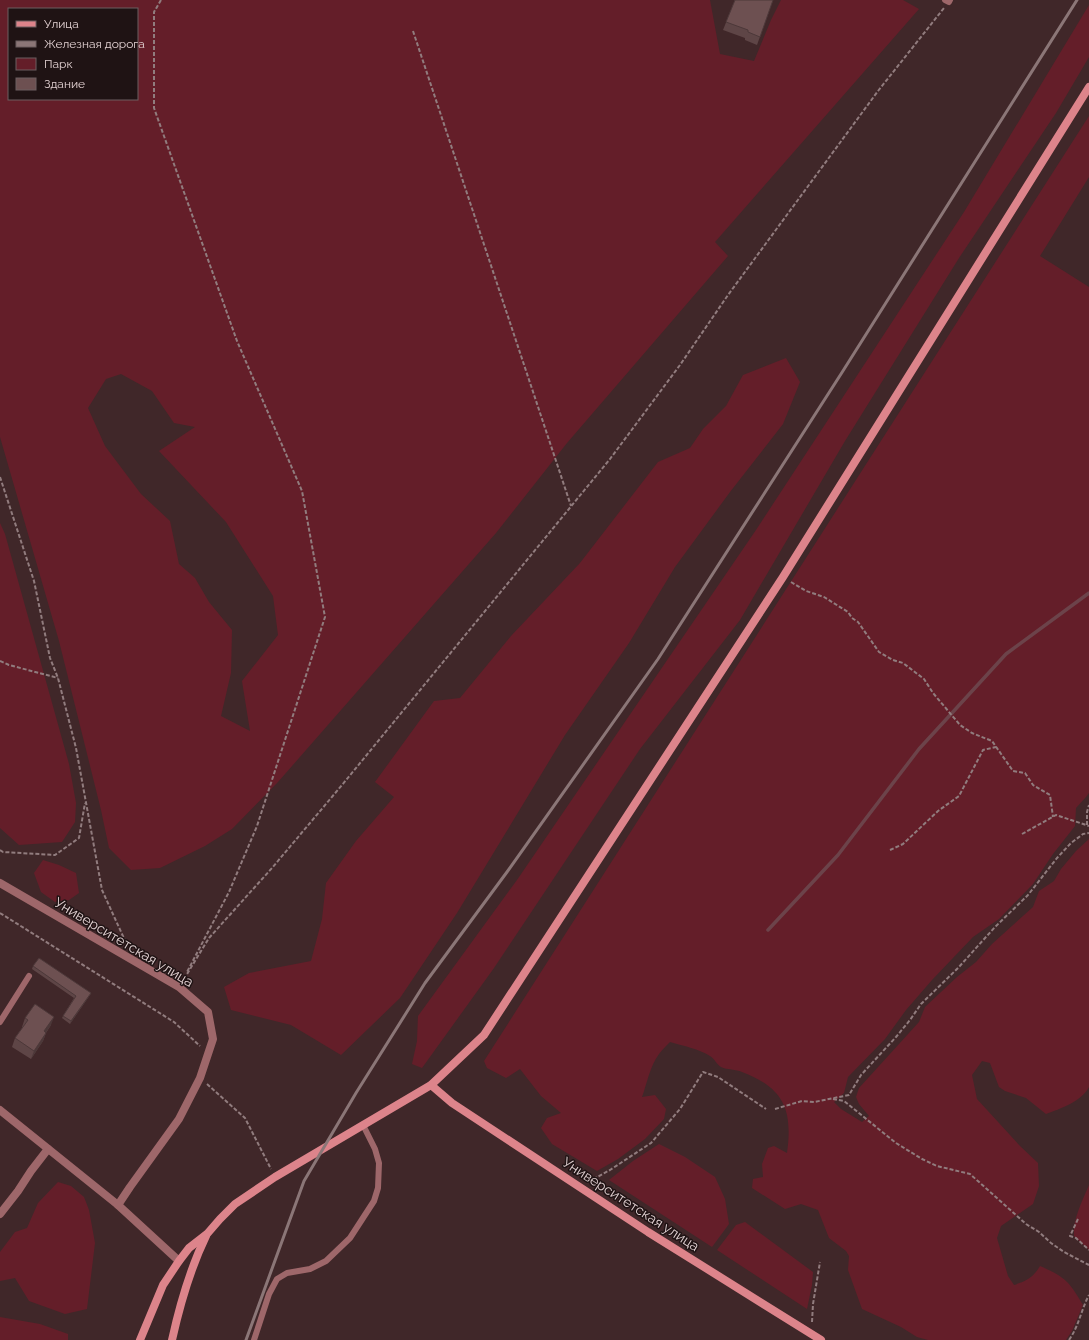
<svg xmlns="http://www.w3.org/2000/svg" width="1089" height="1340" font-family="Raleway,sans-serif">
	<style>
		.green { fill: #641e29; fill-rule: evenodd }
		.lines { fill: none; stroke-linecap: round; stroke-linejoin: round }
		.stream { stroke: #6c434a; stroke-width: 3.5 }
		.path { stroke: #917c7e; stroke-width: 2; stroke-dasharray: 4 2; stroke-linecap: butt }
		.lane { stroke: #9e676a; stroke-width: 6 }
		.street { stroke: #9e676a; stroke-width: 8 }
		.secondary { stroke: #dd848b; stroke-width: 8 }
		.rail { stroke: #8b7677; stroke-width: 3 }
		.wall { fill: #5e4546 }
		.shaded-wall { fill: #4c3839 }
		.building { fill: #6d5051; stroke: #4c3839 }
		.labels { text-anchor: middle; dominant-baseline: central; stroke-width: 3; stroke-linejoin: round; paint-order: stroke }
		.street-label { font-size: 14px; fill: #e2d1d2; stroke: #1f1314 }
	</style>
	<rect width="100%" height="100%" fill="#402729"/>
	<!-- green -->
	<g class="green">
		<path d="M0,0h710l10,54 34,7 17,-41 10,-20h122l16,9 -204,233 13,14 -161,187 -71,90 -218,249 -46,47 -27,17 -45,22 -29,2 -22,-22 -8,-38 -42,-169 -59,-204zM9,9h128v90h-128zM121,374l31,17 22,32 21,4 -36,24 67,71 47,74 5,39 -36,46 8,50 -29,-15 10,-43 1,-43 -23,-28 -14,-24 -16,-14 -9,-43 -29,-27 -36,-48 -17,-38 18,-29z"/>
		<path d="M1089,5v52l-33,56 -97,145 -114,183 -105,179 -100,129 -146,219 -72,100 -10,-4 5,-23 1,-25 99,-136 239,-350 208,-318z"/>
		<path d="M1089,116v61l-49,79 49,31v506l-3,4 -10,11 -1,18 -22,28 -20,30 -34,35 -26,18 -41,43 -26,30 -21,29 -37,38 -4,16 -10,9 7,7 21,13 7,-6 -10,-12 -3,-7 3,-9 60,-66 6,-15 32,-30 19,-15 16,-18 41,-37 6,-16 15,-10 7,-12 15,-18 13,-12v248c-7,14 -29,22 -43,27l-20,-16 -21,-7 -6,-4 -9,-24 -8,-2 -10,14 5,24 43,47 18,17 1,23 -6,18 -32,22 -4,12 11,38 6,9c12,-4 19,-7 26,-19 25,11 29,15 43,39l-11,26 -6,9h-138l-11,-3 -16,-10 -39,-18 -14,-39 1,-14 -3,-5 -17,-13 -11,-28 -17,-6 -16,5 -33,-21 1,-9 10,-2 -1,-13 6,-16 6,-2 13,7c6,-43 -3,-65 -45,-81 -6,-3 -15,-2 -21,-5 -4,-2 -6,-8 -11,-11 -11,-7 -26,-10 -40,-14 -4,4 -8,8 -11,12 -9,12 -12,29 -17,43l13,-2 11,14 -2,10 -19,20 -27,20 -21,12 -45,-27 -11,-16 6,-10 14,-5 -20,-17 -21,-27 -14,9 -19,-10 -3,-7z"/>
		<path d="M786,358l14,24 -17,42 -53,68 -55,75 -46,76 -64,92 -108,178 -57,85 -59,57 -50,-30 -60,-15 -7,-23 25,-14 62,-12 11,-42 4,-36 30,-42 38,-44 -19,-15 59,-81 26,-3 51,-62 69,-73 78,-101 32,-14 13,-19 23,-23 17,-31z"/>
		<path d="M0,523l5,11 64,230 7,39 -1,19 -13,20 -43,3 -19,-17z"/>
		<path d="M43,860l16,5 17,8 3,20 -10,7 -14,2 -14,-10 -7,-19z"/>
		<path d="M659,1144l26,13 30,20 10,22 4,25 -17,23 -103,-67 24,-19z"/>
		<path d="M58,1182l13,4 13,11 5,13 6,33 -8,66 -22,5 -36,-13 -14,-23 -15,3v-29l15,-20 12,-4 11,-25z"/>
		<path d="M1089,1185v65l-15,-14c-1,-18 8,-34 15,-51z"/>
		<path d="M745,1222l68,50 -1,13 -5,24 -90,-59 19,-25z"/>
		<path d="M0,1317l40,7 28,10v6h-68z"/>
	</g>
	<g class="lines">
		<!-- stream -->
		<path class="stream" d="M768,930l70,-75 81,-106 87,-95 83,-61"/>
		<!-- path -->
		<g class="path">
			<path d="M161,0l-7,12v96l83,233 65,150 23,126 -68,209 -28,66 -42,80"/>
			<path d="M413,31l158,475"/>
			<path d="M0,477l34,104 16,77 8,20 18,70 26,142 25,55"/>
			<path d="M791,582l15,9 18,6 24,15 4,6 6,4 21,30 14,8 10,3 21,16 9,14 27,32 12,8 20,8 21,30 12,2 8,12 17,10 3,22"/>
			<path d="M0,661l9,4 49,13"/>
			<path d="M1087,825v-13l2,-7"/>
			<path d="M1022,834l34,-19 33,11"/>
			<path d="M0,850l3,2 52,3 24,-17 6,-35"/>
			<path d="M890,850l13,-6 35,-33 21,-15 24,-46 13,-3"/>
			<path d="M0,913l174,109 26,24"/>
			<path d="M184,979l25,-41 63,-70 70,-83 268,-326 70,-94 48,-70 150,-204 66,-83"/>
			<path d="M207,1084l38,34 26,51"/>
			<path d="M833,1099l11,2 52,42 26,16 15,7 33,8 56,50 13,8 12,11 13,9 25,13"/>
			<path d="M775,1109l27,-8 12,1 35,-7 12,-20 35,-38 14,-17 11,-16 37,-36 37,-41 33,-32 29,-37 14,-15 12,-9 6,-1"/>
			<path d="M588,1182l22,-12 41,-27 29,-34 23,-37 15,5 48,32"/>
			<path d="M1078,1219l-8,17 6,2 13,12"/>
			<path d="M812,1322l1,-18 7,-42"/>
			<path d="M1069,1340c10,-14 12,-30 20,-45"/>
		</g>
		<!-- lane -->
		<g class="lane">
			<path d="M945,0l4,2 1,-2"/>
			<path d="M0,1022l29,-46"/>
			<path d="M254,1340l15,-46 8,-15 10,-6 23,-4 16,-8 24,-23 24,-37 4,-13 1,-25 -4,-14 -12,-24"/>
		</g>
		<!-- street -->
		<g class="street">
			<path d="M0,883l179,104 29,25 5,27 -13,39 -21,41 -49,68 -12,18"/>
			<path d="M0,1110l118,95 61,56"/>
			<path d="M0,1214l18,-23 13,-20 17,-22"/>
		</g>
		<!-- secondary -->
		<g class="secondary">
			<path d="M431,1085l21,18 196,129 173,108"/>
			<path d="M140,1340l23,-55 16,-24 10,-13 18,-14 13,-15 15,-15 40,-27 156,-92 53,-50 299,-458 306,-490"/>
			<path d="M172,1340c8,-36 18,-71 34,-104"/>
		</g>
		<!-- rail -->
		<path class="rail" d="M246,1340l58,-159 52,-88 69,-110 82,-111 151,-213 183,-285 236,-374"/>
	</g>
	<!-- wall -->
	<g class="wall">
		<path d="M735,0h38l-16,45 -12,-5v-2l-22,-8z"/>
		<path d="M33,966l58,27 -1,2 -20,29 -8,-6 1,-2 11,-18 -42,-29z"/>
		<path d="M25,1018l26,7 -5,8 -3,8 -12,18 -19,-12 3,-9 8,-11h-1z"/>
	</g>
	<!-- shaded-wall -->
	<g class="shaded-wall">
		<path d="M91,993l-1,2 -20,29 1,-3z"/>
		<path d="M54,1017l-3,8 -10,15 3,-9z"/>
		<path d="M46,1033l-3,8 -12,18 3,-8z"/>
	</g>
	<!-- building -->
	<g class="building">
		<path d="M735,0h38l-13,37 -12,-5v-2l-22,-8z"/>
		<path d="M39,958l52,35 -20,28 -8,-5 13,-20 -43,-30z"/>
		<path d="M35,1004l19,13 -10,14 2,2 -12,18 -19,-13 13,-18 -3,-2z"/>
	</g>
	<g class="labels">
		<!-- street labels -->
		<g class="street-label">
			<text transform="translate(124 942) rotate(31)">Университетская улица</text>
			<text transform="translate(631 1204) rotate(33)">Университетская улица</text>
		</g>
	</g>
	<!-- legend -->
	<rect x="8" y="8" width="130" height="92" fill="#1f1314" stroke="#6d5f60"/>
	<rect x="16" y="21" width="20" height="6" fill="#dd848b" stroke="#6d5f60"/>
	<text x="44" y="28" font-size="12" fill="#e2d1d2">Улица</text>
	<rect x="16" y="41" width="20" height="6" fill="#8b7677" stroke="#6d5f60"/>
	<text x="44" y="48" font-size="12" fill="#e2d1d2">Железная дорога</text>
	<rect x="16" y="58" width="20" height="12" fill="#641e29" stroke="#6d5f60"/>
	<text x="44" y="68" font-size="12" fill="#e2d1d2">Парк</text>
	<rect x="16" y="78" width="20" height="12" fill="#6d5051" stroke="#6d5f60"/>
	<text x="44" y="88" font-size="12" fill="#e2d1d2">Здание</text>
</svg>
